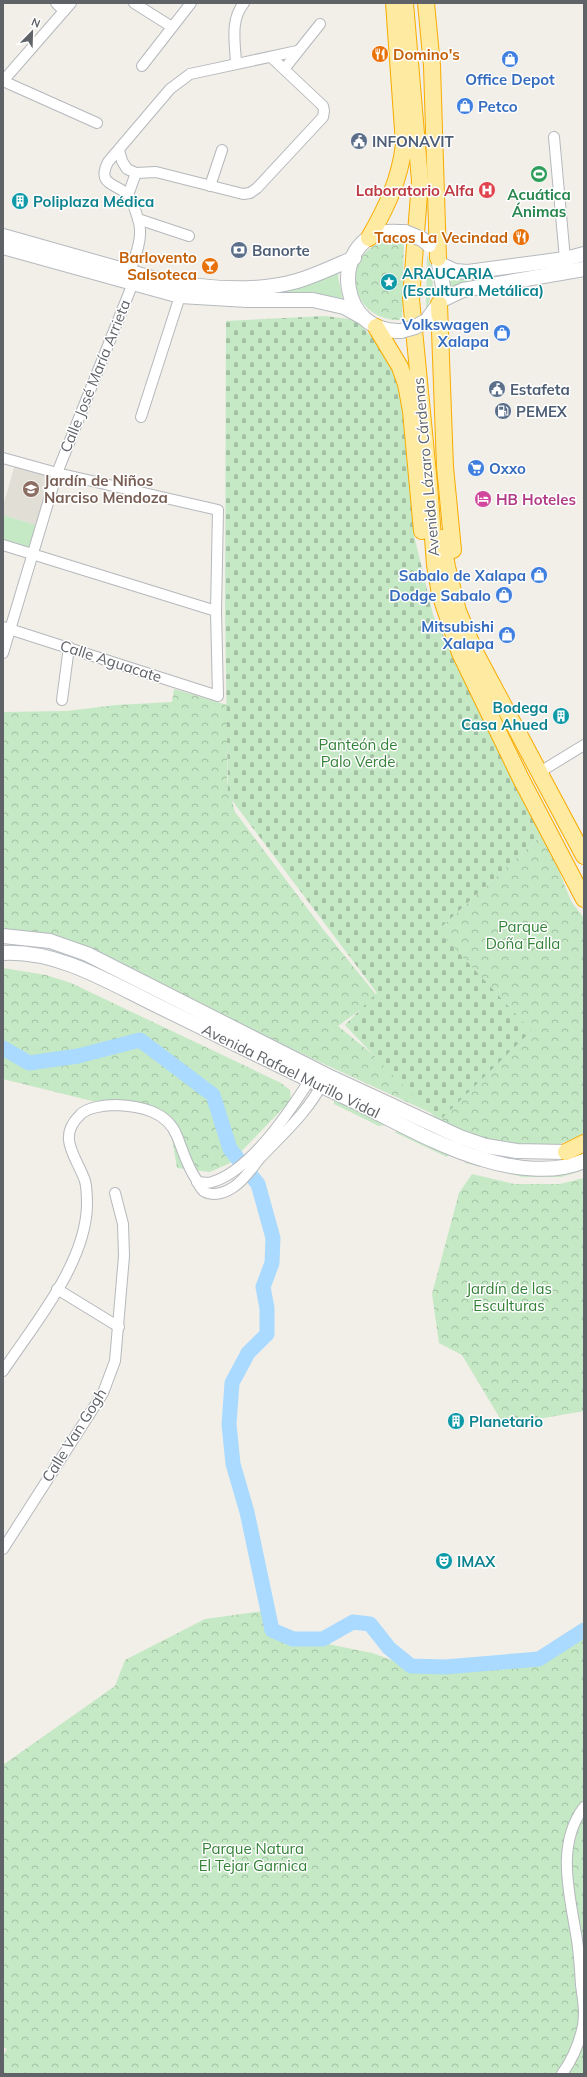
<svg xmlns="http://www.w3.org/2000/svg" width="587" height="2077" font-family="Mulish,sans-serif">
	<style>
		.education { fill: #e1ded6 }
		.grass { fill: #c5e8c5 }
		.forest { fill: url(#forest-crowns) }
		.cemetery { fill: url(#cemetery-stones) }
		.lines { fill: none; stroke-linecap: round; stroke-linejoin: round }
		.river { stroke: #aadaff; stroke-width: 15 }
		.minor-casing { stroke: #b5b8bc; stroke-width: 12 }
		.secondary-casing { stroke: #b6babf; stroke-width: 16 }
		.trunk-casing { stroke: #f9ab00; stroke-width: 18 }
		.minor { stroke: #fff; stroke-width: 10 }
		.secondary { stroke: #fff; stroke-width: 14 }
		.trunk { stroke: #feeaa1; stroke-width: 16 }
		.secondary-bridge-casing { stroke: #b6babf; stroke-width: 16; stroke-linecap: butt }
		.secondary-bridge { stroke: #fff; stroke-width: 14 }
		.labels { text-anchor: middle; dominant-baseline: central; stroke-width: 3; stroke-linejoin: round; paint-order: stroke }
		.food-label { font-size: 15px; font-weight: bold; fill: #c56008; stroke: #fff; text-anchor: end }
		.shop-label { font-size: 15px; font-weight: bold; fill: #366cbe; stroke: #fff; text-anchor: end }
		.service-label { font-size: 15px; font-weight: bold; fill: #4e5e75; stroke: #fff; text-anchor: start }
		.health-label { font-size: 15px; font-weight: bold; fill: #be3a42; stroke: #fff; text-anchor: end }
		.leisure-label { font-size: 15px; font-weight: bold; fill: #27864d; stroke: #fff }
		.culture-label { font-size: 15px; font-weight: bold; fill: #0d838f; stroke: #fff; text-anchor: start }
		.street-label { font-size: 15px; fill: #5f6368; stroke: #fff }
		.education-label { font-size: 15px; font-weight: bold; fill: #785e54; stroke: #fff; text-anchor: start }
		.hotel-label { font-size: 15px; font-weight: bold; fill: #b23c85; stroke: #fff; text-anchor: start }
		.park-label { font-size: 15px; fill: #348238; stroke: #fff }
	</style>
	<defs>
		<pattern id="forest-crowns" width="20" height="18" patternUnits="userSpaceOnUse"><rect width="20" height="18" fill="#c5e8c5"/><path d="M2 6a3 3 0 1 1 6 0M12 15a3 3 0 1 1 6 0" fill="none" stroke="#a3c0a4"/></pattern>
		<pattern id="cemetery-stones" width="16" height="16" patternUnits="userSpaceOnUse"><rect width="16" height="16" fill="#c5e8c5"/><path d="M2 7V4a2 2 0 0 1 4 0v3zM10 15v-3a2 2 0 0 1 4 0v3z" fill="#a3c0a4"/></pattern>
	</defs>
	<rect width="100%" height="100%" fill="#f1efe8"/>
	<!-- education -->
	<path class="education" d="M16,461l43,12 -17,54 -39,-12v-9z"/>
	<!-- grass -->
	<g class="grass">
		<path d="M427,255c9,20 7,36 -1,55z"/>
		<path d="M584,259v7l-135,24 1,-14z"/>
		<path d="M339,267l-1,10 5,23 -30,-7 -60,1 -47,-3z"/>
		<path d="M3,515l39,12 -7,22 -32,-9z"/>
		<path d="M334,1100l53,25 -8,1 -45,-22z"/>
		<path d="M402,1131l47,22 -2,4 -53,-25z"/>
		<path d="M466,1160l118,6v4l-23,7h-38l-58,-14z"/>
	</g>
	<!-- forest -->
	<g class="forest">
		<path d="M395,239l9,1 -2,80c-58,2 -64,-75 -7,-81z"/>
		<path d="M174,689l53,16v77l8,30 87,116 56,69 -40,29 108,88 -8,-184 106,-97 27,68 13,17v217l-27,10 -18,1 -52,-5 -48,-20 3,-3 -373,-171 -66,-12v-223l64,-1 49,-6 56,-3z"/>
		<path d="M3,968l43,7 25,8 210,100 9,7 1,10 -61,63 -20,9 -33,-4 -8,-48 -166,-41z"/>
		<path d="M472,1174l42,10h46l24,-6v233l-80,14 -42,-70 -23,-12 -7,-49 27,-101z"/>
		<path d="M263,1611l33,32 22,-1 54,11 44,16h33l27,-10 59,2 24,-12 25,-27v452h-581v-19l4,-6 -4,-2v-282l112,-79 10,-26 80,-41z"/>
	</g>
	<!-- cemetery -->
	<path class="cemetery" d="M325,316l31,4 32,35 19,55 7,125 19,80 111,218 -106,97 93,101 -92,90 -56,-56 -38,-40 32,-32 -149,-198 -3,-183 1,-291z"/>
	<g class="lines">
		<!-- river -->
		<path class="river" d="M3,1048l26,15 49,-7 62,-16 73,55 17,54 28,35 15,54 -1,25 -9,24 4,21v26l-19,19 -16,30 -3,41 4,40 14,48 25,118 21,9h30l30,-17 17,2 19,24 22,18 34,1 94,-8 45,-29"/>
		<!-- minor casing -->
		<g class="minor-casing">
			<g id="minor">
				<path d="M56,3l8,8"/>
				<path d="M134,3l38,24"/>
				<path d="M236,63c-1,-21 -6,-43 8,-60"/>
				<path d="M142,66l49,-63"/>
				<path d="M285,68l35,-44"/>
				<path d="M3,81l68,-78"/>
				<path d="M3,81l94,42"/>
				<path d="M554,137l11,122"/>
				<path d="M119,150l3,11 5,8 9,4 20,-1 87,22 7,-1 7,-5 66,-71 1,-6 -1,-5 -52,-49"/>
				<path d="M210,186l12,-36"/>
				<path d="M128,195l8,-22"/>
				<path d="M138,219l51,17"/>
				<path d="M130,272c4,-13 11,-28 10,-42 0,-7 -7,-29 -12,-35 -11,-12 -32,-9 -20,-33l62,-73 20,-15 107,-23"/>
				<path d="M141,417l39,-121"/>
				<path d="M3,458l54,15 161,37 -2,101 2,85 -215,-69"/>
				<path d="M3,545l213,66"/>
				<path d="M3,653l54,-180 76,-190"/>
				<path d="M62,700l7,-53"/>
				<path d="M540,772l44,-27"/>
				<path d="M197,1182c5,0 11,2 15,0 39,-11 80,-74 101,-107"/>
				<path d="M57,1289l62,38"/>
				<path d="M3,1371c31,-47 82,-106 84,-165 0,-7 0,-18 -2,-25 -8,-24 -29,-43 -5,-66 7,-8 26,-10 36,-10 24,1 51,6 61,31 6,15 10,30 19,43 2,4 5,11 9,13 9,5 22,0 30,-6 10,-7 17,-18 25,-28 23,-24 50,-48 64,-78"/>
				<path d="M3,1549l100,-156 12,-32 9,-105 -1,-32 -8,-31"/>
				<path d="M562,2074c10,-14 16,-27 20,-44 4,-14 1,-31 -1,-45 -1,-17 -2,-35 -5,-51 -7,-42 -20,-90 8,-127"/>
			</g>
		</g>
		<!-- secondary casing -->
		<g class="secondary-casing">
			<g id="secondary">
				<path d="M3,236l156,44c42,8 96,13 138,1 20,-6 38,-15 57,-23"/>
				<path d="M3,247l177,49 67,4h66l31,7 18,10"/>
				<path d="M440,264l15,7 13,1 97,-13 19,-5"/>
				<path d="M442,300l21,-10 121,-21"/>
				<path d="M426,321l16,-21 1,-13 -5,-30"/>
				<path d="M401,331c-61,3 -71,-83 -21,-98 8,-2 17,-1 25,-1"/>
				<path d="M3,936l47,5 37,13 239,121 134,62 26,9 31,5 49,1"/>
				<path d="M3,953c54,-3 104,28 151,51 70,34 139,69 210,102 38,19 77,41 118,53 31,10 72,15 102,2"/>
			</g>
		</g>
		<!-- trunk casing -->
		<g class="trunk-casing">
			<g id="trunk">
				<path d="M405,3l15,178 -9,118 18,185 6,81 5,29 20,59 61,126 63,120"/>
				<path d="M426,3l6,63 6,192"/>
				<path d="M369,238c17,-30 31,-58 35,-94l-10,-141"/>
				<path d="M439,304l6,163 8,83"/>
				<path d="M376,327l24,40 6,17 5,27 11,120"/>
				<path d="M442,538l5,29 11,44 17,41 109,204"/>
				<path d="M566,1152l18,-9"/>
			</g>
		</g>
		<!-- minor -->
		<use href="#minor" class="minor"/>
		<!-- secondary -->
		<use href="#secondary" class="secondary"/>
		<!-- trunk -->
		<use href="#trunk" class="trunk"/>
		<!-- secondary-bridge casing -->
		<g class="secondary-bridge-casing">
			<g id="secondary-bridge">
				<path d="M405,232l17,7 7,6"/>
				<path d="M401,331l14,-4 11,-6"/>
			</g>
		</g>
		<!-- secondary-bridge -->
		<use href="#secondary-bridge" class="secondary-bridge"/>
	</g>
	<!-- icons -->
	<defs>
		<g id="restaurant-disc" transform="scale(0.9)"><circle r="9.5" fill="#e8710a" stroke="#fff"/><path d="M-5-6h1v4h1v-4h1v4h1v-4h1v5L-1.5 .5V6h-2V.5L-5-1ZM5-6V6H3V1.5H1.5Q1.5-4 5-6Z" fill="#fff"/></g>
		<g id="shop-disc" transform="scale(0.9)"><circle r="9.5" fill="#3f7fe0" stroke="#fff"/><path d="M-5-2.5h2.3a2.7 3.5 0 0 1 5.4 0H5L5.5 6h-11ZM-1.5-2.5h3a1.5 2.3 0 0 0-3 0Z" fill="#fff"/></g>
		<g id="civic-disc" transform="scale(0.9)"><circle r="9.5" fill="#5c6f8a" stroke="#fff"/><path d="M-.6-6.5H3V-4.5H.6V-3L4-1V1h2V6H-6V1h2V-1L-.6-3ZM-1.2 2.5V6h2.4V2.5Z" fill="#fff"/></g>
		<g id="stadium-disc" transform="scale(0.9)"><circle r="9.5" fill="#2e9e5b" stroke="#fff"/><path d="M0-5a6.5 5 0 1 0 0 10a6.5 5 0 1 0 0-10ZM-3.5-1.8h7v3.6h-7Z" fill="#fff"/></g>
		<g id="hospital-disc" transform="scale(0.9)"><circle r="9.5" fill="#e0444e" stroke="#fff"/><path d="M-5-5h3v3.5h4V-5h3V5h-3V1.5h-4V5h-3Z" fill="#fff"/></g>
		<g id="building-disc" transform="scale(0.9)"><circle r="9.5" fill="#0f9aa8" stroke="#fff"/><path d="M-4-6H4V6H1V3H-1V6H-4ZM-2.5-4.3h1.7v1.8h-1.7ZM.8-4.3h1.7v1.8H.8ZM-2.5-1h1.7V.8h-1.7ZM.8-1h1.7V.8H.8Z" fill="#fff"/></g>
		<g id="bank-disc" transform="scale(0.9)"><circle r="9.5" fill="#5c6f8a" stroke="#fff"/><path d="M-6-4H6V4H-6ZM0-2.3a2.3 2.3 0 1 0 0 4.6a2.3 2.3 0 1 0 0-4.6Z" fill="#fff"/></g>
		<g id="bar-disc" transform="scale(0.9)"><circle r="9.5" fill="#e8710a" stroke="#fff"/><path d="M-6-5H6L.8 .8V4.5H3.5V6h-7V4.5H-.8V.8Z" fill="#fff"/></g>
		<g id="sight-disc" transform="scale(0.9)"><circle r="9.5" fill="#0f9aa8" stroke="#fff"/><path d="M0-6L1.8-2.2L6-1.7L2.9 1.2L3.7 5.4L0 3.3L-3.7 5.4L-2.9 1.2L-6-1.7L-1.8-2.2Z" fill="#fff"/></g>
		<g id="fuel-disc" transform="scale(0.9)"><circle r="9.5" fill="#5c6f8a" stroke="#fff"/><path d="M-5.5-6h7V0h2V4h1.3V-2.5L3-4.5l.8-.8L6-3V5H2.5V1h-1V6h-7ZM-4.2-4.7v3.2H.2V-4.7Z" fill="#fff"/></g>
		<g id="supermarket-disc" transform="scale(0.9)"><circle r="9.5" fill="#3f7fe0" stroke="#fff"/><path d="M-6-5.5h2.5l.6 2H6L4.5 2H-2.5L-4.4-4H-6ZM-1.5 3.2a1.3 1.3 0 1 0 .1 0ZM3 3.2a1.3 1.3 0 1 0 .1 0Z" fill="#fff"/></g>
		<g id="school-disc" transform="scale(0.9)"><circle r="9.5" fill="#8d6e63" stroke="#fff"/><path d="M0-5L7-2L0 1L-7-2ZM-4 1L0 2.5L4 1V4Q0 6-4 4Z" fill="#fff"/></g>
		<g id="hotel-disc" transform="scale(0.9)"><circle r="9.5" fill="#d1479c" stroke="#fff"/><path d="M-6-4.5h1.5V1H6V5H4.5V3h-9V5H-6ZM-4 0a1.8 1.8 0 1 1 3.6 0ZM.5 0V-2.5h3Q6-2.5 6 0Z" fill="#fff"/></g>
		<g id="theatre-disc" transform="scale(0.9)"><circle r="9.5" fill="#0f9aa8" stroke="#fff"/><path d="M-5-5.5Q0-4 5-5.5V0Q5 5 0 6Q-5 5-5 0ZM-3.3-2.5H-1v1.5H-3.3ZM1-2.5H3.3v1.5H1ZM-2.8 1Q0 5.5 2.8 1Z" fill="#fff"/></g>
	</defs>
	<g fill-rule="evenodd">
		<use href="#restaurant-disc" x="380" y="54"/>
		<use href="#shop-disc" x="510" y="59"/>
		<use href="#shop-disc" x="465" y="106"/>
		<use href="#civic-disc" x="359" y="141"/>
		<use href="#stadium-disc" x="539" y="174"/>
		<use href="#hospital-disc" x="487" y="190"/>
		<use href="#building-disc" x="20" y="201"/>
		<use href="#restaurant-disc" x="521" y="237"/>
		<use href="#bank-disc" x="239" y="250"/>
		<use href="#bar-disc" x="210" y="266"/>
		<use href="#sight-disc" x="389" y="282"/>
		<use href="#shop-disc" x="502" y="333"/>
		<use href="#civic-disc" x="497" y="389"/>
		<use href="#fuel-disc" x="503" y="411"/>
		<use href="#supermarket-disc" x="476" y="468"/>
		<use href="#school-disc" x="31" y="489"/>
		<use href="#hotel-disc" x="483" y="499"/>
		<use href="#shop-disc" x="539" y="575"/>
		<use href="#shop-disc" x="504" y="595"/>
		<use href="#shop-disc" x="507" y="635"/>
		<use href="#building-disc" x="561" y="716"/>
		<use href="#building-disc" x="456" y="1421"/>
		<use href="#theatre-disc" x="444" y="1561"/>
	</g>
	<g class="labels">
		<!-- food labels -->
		<g class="food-label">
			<text x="393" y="54" text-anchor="start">Domino's</text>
			<text x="508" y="237">Tacos La Vecindad</text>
			<text x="197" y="257">Barlovento<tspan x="197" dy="17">Salsoteca</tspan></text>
		</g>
		<!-- shop labels -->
		<g class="shop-label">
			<text x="510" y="79" text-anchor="middle">Office Depot</text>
			<text x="478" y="106" text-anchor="start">Petco</text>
			<text x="489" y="324">Volkswagen<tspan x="489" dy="17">Xalapa</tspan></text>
			<text x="489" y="468" text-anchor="start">Oxxo</text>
			<text x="526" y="575">Sabalo de Xalapa</text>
			<text x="491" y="595">Dodge Sabalo</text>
			<text x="494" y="626">Mitsubishi<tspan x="494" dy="17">Xalapa</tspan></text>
		</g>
		<!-- service labels -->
		<g class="service-label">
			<text x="372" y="141">INFONAVIT</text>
			<text x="252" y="250">Banorte</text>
			<text x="510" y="389">Estafeta</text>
			<text x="516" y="411">PEMEX</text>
		</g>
		<!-- health labels -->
		<g class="health-label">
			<text x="474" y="190">Laboratorio Alfa</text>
		</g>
		<!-- leisure labels -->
		<g class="leisure-label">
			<text x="539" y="194">Acuática<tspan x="539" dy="17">Ánimas</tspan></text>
		</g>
		<!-- culture labels -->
		<g class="culture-label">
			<text x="33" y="201">Poliplaza Médica</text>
			<text x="402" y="273">ARAUCARIA<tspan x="402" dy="17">(Escultura Metálica)</tspan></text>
			<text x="548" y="707" text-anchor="end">Bodega<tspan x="548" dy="17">Casa Ahued</tspan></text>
			<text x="469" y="1421">Planetario</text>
			<text x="457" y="1561">IMAX</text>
		</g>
		<!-- street labels -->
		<g class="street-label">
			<text transform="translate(95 376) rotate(-68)">Calle José María Arrieta</text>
			<text transform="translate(426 467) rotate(-95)">Avenida Lázaro Cárdenas</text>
			<text transform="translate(111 661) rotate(18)">Calle Aguacate</text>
			<text transform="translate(291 1071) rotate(26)">Avenida Rafael Murillo Vidal</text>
			<text transform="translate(74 1435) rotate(-58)">Calle Van Gogh</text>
		</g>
		<!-- education labels -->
		<g class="education-label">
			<text x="44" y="480">Jardín de Niños<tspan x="44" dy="17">Narciso Mendoza</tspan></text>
		</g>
		<!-- hotel labels -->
		<g class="hotel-label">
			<text x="496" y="499">HB Hoteles</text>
		</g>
		<!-- park labels -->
		<g class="park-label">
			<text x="358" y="744">Panteón de<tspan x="358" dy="17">Palo Verde</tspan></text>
			<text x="523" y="926">Parque<tspan x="523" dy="17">Doña Falla</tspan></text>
			<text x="509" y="1288">Jardín de las<tspan x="509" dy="17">Esculturas</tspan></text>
			<text x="253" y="1848">Parque Natura<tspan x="253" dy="17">El Tejar Garnica</tspan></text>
		</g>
	</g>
	<!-- border -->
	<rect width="587" height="2077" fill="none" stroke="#5f6368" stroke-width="8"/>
	<!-- north arrow -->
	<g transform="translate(32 32) rotate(23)" stroke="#ffffff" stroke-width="3" paint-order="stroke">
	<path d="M0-3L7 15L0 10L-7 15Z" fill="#5f6368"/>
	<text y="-6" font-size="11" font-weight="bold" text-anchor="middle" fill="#5f6368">N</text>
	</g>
</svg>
